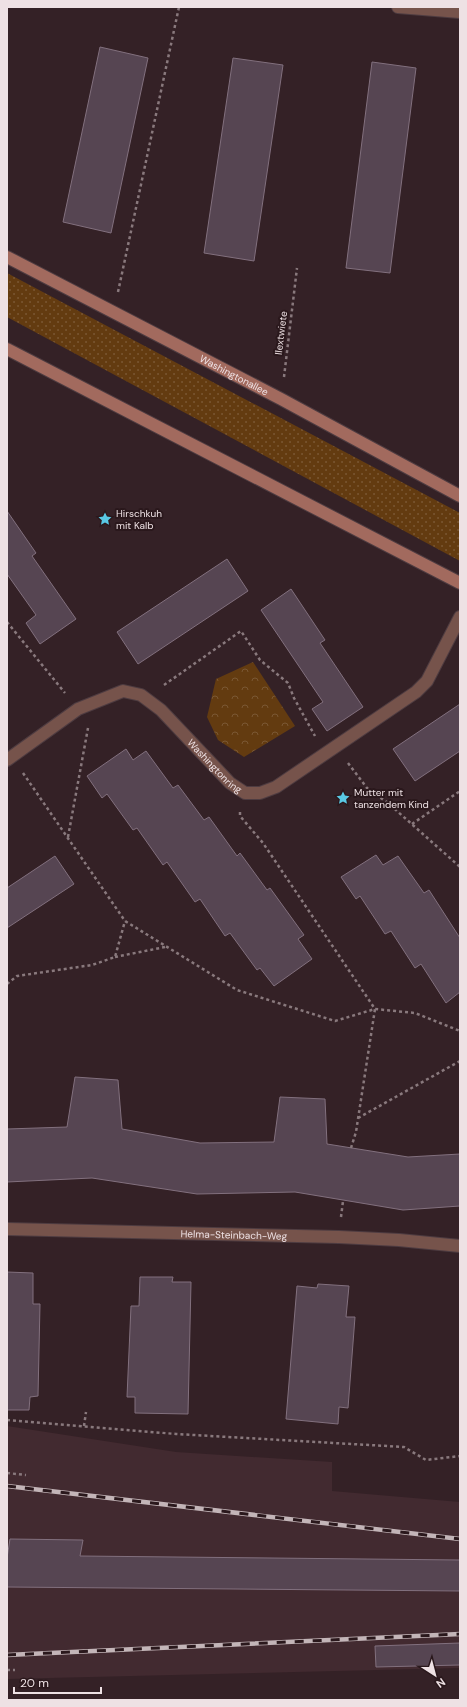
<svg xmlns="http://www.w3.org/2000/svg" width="467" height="1707" font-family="'DM Sans',sans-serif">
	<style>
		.built { fill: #422a30 }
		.grass { fill: url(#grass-dots) }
		.park { fill: url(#park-crowns) }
		.building { fill: #564552; stroke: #82707e }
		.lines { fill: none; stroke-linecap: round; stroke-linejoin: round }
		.street-casing { stroke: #4e3c41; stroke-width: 14 }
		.secondary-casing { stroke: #4e3c41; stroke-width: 14 }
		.path { stroke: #89797d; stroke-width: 2.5; stroke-dasharray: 3 3; stroke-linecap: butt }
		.street { stroke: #76534b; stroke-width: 12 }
		.secondary { stroke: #a26a5e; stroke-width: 12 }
		.rail-casing { stroke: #c3b5b8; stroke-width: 4.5 }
		.rail { stroke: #2a181c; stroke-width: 3; stroke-dasharray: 9; stroke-linecap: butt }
		.labels { text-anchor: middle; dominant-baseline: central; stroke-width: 4; stroke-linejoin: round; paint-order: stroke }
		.street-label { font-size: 10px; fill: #eee1e4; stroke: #2a181c }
		.poi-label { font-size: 10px; fill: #eee1e4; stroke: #2a181c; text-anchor: start }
	</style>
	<defs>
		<pattern id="grass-dots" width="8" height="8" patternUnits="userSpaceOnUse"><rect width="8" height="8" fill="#633b10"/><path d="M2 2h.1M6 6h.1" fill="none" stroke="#7a5733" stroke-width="1.8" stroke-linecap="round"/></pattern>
		<pattern id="park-crowns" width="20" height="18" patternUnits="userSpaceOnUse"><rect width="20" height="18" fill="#633b10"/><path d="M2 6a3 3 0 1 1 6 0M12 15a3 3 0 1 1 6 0" fill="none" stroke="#7a5733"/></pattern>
	</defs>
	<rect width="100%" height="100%" fill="#342126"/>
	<!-- built -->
	<path class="built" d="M7,1426l169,26 156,10v29l128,11v166l-453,11z"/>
	<!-- grass -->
	<path class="grass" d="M7,273l453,240v48l-453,-244z"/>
	<!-- park -->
	<path class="park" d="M253,662l42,64 -51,31 -26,-17 -11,-23 9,-38z"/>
	<!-- building -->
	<g class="building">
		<path d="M100,47l48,11 -37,175 -48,-11z"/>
		<path d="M233,58l50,7 -29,196 -50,-8z"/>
		<path d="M372,62l44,6 -26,205 -44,-5z"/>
		<path d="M7,511l29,42 -4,3 44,63 -36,25 -14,-21 10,-8 -29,-41z"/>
		<path d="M227,559l21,32 -110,73 -21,-32z"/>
		<path d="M291,589l34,51 -5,3 43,64 -36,24 -15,-22 11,-7 -62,-92z"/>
		<path d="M460,704v47l-45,30 -22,-32z"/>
		<path d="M126,749l7,11 13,-9 27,37 5,-3 26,35 5,-3 28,39 3,-3 27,37 3,-2 34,47 -6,4 14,20 -38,27 -14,-18 -3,2 -27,-37 -5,3 -25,-37 -5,3 -28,-40 -4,3 -26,-37 -4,2 -26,-36 -5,4 -15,-22z"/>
		<path d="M376,855l7,10 15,-9 26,37 5,-3 31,48v54l-14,11 -25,-39 -6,4 -24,-37 -6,3 -25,-38 -4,3 -15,-22z"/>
		<path d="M55,856l19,28 -67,44v-40z"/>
		<path d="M75,1077l43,3 4,49 78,14 74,-1 6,-45 45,2 2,45 81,13 52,-3v52l-57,4 -108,-18 -98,2 -105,-16 -85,4v-53l60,-2z"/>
		<path d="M7,1272l26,1v31h7l-2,92 -8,1 -1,13h-22z"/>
		<path d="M140,1277h33l-1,5h19l-3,132 -53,-1v-16h-8l4,-91h8z"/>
		<path d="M318,1284l31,2 -3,31h9l-7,91 -9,-1 -1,17 -52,-5 11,-133 20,2z"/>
		<path d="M10,1539l73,1 -3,16 380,4v31l-453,-4v-29z"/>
		<path d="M460,1643v22l-84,2 -1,-21z"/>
	</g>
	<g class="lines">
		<!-- street casing -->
		<g class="street-casing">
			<g id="street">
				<path d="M398,7l62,5"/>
				<path id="s1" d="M7,760l71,-51 45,-18 18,4 20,15 69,73 15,10h15l16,-6 140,-95 11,-11 33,-64"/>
				<path id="s2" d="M7,1229l332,8 60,3 61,6"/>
			</g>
		</g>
		<!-- secondary casing -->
		<g class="secondary-casing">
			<g id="secondary">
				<path id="s3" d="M7,257l274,142 179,97"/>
				<path d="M7,349l453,234"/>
			</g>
		</g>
		<!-- path -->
		<g class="path">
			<path d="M118,292l61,-285"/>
			<path d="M284,377l13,-109"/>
			<path d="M7,622l58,71"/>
			<path d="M164,685l77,-54 19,29 28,23 6,15 21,38"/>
			<path d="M348,763l19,25 21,15 72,64"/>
			<path d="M23,773l102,148 112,69 98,31 40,-12 40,4 45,18"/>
			<path d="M240,812v4l23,27 112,166 -19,123 -5,16"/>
			<path d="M412,824l48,-33"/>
			<path d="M68,837l20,-109"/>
			<path d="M115,957l50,-10"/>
			<path d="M7,984l10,-8 75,-11 23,-8 10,-36"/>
			<path d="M358,1118l102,-57"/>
			<path d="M341,1217l2,-16"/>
			<path d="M7,1420l169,14 228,13 22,13 34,-4"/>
			<path d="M84,1426l2,-14"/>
			<path d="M7,1473l19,2"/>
			<path d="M7,1670h8"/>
		</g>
		<!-- street -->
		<use href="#street" class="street"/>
		<!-- secondary -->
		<use href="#secondary" class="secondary"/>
		<!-- rail casing -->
		<g class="rail-casing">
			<g id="rail">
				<path d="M7,1486l453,53"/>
				<path d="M7,1655l453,-21"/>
			</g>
		</g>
		<!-- rail -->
		<use href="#rail" class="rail"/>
	</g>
	<!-- icons -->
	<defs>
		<g id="sight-bare" transform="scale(1.08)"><path d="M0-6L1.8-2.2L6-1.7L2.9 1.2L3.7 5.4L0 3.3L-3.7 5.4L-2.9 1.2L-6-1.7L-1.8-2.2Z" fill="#59c8e4" stroke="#2a181c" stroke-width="2.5" paint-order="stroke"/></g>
	</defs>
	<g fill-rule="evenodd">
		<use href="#sight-bare" x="105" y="519"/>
		<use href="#sight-bare" x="343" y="798"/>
	</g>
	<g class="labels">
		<!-- street labels -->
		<g class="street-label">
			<text transform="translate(281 333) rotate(-83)">Ilextwiete</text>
			<text stroke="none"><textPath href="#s3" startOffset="256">Washingtonallee</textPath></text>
			<text stroke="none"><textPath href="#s1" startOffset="257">Washingtonring</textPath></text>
			<text stroke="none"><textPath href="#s2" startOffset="227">Helma-Steinbach-Weg</textPath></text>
		</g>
		<!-- poi labels -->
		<g class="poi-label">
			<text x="116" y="513">Hirschkuh<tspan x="116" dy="12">mit Kalb</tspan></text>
			<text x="354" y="792">Mutter mit<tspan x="354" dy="12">tanzendem Kind</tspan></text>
		</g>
	</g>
	<!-- border -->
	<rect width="467" height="1707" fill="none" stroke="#eee1e4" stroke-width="16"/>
	<!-- north arrow -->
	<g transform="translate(435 1675) rotate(144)" stroke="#2a181c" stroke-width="3" paint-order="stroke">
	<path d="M0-3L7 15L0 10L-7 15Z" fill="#eee1e4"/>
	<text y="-6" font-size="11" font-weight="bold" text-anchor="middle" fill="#eee1e4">N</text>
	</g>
	<!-- scale -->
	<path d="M14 1687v6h87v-6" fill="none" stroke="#eee1e4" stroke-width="2"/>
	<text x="20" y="1687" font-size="12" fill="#eee1e4" stroke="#2a181c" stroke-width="3" paint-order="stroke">20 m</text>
</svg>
